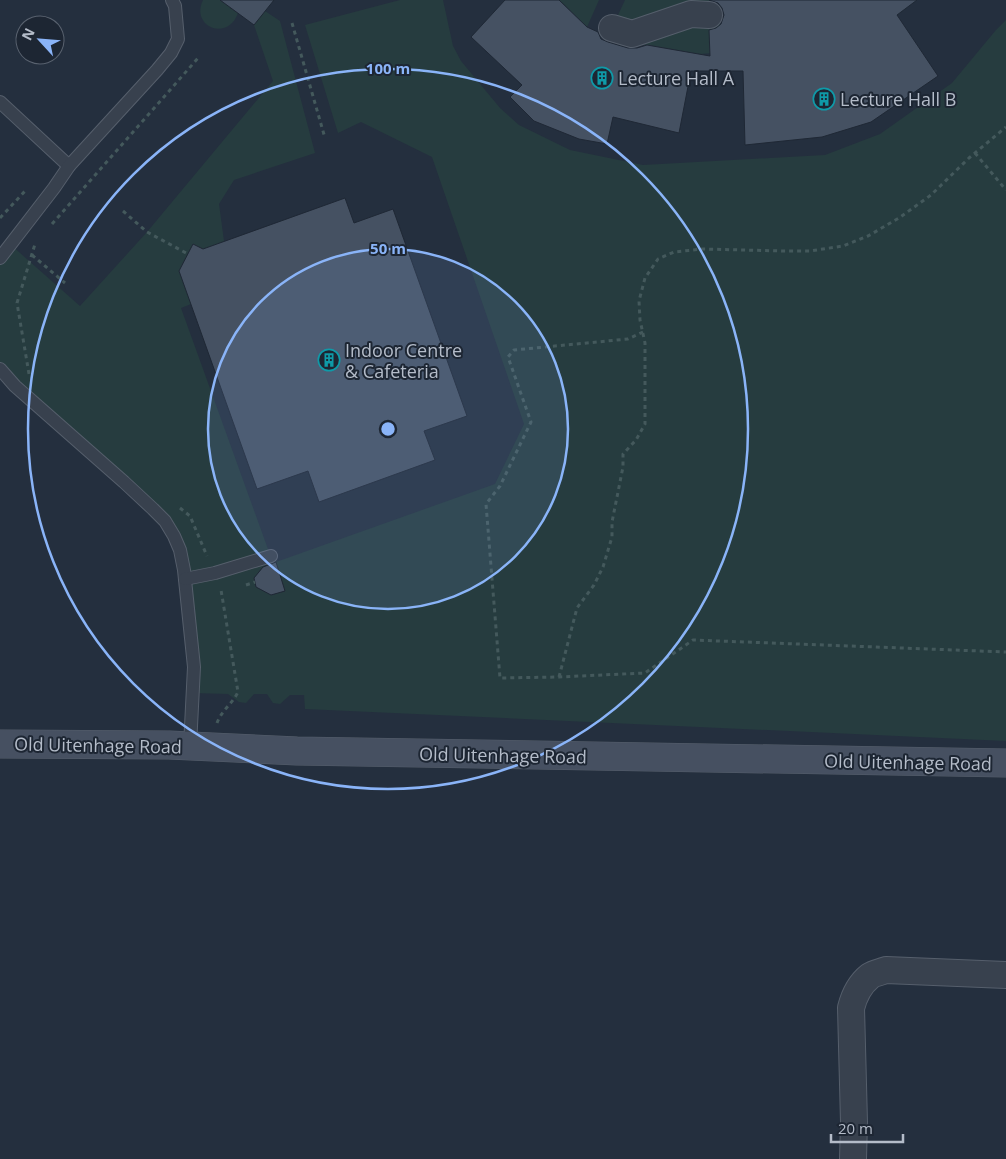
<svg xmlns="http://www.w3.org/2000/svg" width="1006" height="1159" font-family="'Open Sans',sans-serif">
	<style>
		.green { fill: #263c3f }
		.building { fill: #455162; stroke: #1f2835 }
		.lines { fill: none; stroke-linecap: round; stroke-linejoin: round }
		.lane-casing { stroke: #565f6c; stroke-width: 14 }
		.street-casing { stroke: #565f6c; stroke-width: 28 }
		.secondary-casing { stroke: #565f6c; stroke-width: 29 }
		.path { stroke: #44595c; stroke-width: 3; stroke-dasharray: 4 4; stroke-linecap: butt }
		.lane { stroke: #38414e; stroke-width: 12 }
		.street { stroke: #38414e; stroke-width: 26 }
		.secondary { stroke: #465061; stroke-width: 28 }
		.ring { fill: none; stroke: #8ab4f8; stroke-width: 2.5 }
		.labels { text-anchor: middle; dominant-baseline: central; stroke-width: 4; stroke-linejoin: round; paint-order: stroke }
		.poi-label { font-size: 18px; fill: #b4bcc9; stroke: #1d2633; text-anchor: start }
		.street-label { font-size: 18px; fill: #b4bcc9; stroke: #1d2633 }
		.centre { fill: #8ab4f8; stroke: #1d2633; stroke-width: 2.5 }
		.ring-label { font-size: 15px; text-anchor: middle; font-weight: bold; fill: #8ab4f8; stroke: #1d2633; stroke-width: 4; stroke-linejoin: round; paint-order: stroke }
	</style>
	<rect width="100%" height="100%" fill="#242f3e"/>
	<!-- green -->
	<g class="green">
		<path d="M203,0h31l-4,8 8,5c-10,29 -48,14 -35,-13z"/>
		<path d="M400,0h43l10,46 8,15 39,47 19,17 51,25 73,15 182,-10 55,-21 72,-51 44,-53 10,-10v721l-701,-32 -1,-14h-14l-10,9 -7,-1 -6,-9h-13l-8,9 -7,-1 -11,-8 -35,-1 -19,-157 -174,-167v-111l11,-13 69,61 67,-74 126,-151 -19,-56 11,-14 15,10 35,132 -81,27 -15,24 5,37 8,22 -39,-19 -11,21 1,16 8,23 -10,4 92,255 -10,4 -9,11 2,9 15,8 14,-4 -9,-29 219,-78 29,-60 -92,-267 -71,-35 -23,11 -33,-108z"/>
		<path d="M559,0h40l-12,27z"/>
		<path d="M625,0h84v24l83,-1 8,23 -100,8 -89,-15 1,-11z"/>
	</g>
	<!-- building -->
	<g class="building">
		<path d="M220,0h54l-20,25z"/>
		<path d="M505,0h54l28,27 11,5 3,7 7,3 20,6h9l10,-3 63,11 -1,-26 7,-2 5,-4 3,-9 -2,-7 -4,-5 -9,-3h208l-20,15 41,61 -67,46 -49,15 -77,8 -2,-74h-52l-12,62 -66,-16 -6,27 -28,-5 -45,-18 -24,-24 12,-12 -51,-48z"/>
		<path d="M345,198l9,25 39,-14 74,207 -43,15 11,29 -116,42 -11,-31 -51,18 -78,-218 14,-27 10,5z"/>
		<path d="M276,562l9,29 -14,4 -15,-8 -2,-9 9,-11z"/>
	</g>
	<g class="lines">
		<!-- lane casing -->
		<g class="lane-casing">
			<g id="lane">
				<path d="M0,102l69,64"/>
				<path d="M0,258l54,-70 15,-22 88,-96 14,-17 7,-14 -3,-33 -3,-6"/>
				<path d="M0,369l15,17 109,96 29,27 12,12 9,15 6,14 4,20 10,97 -4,79"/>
				<path d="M185,579l30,-6 56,-17"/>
			</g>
		</g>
		<!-- street casing -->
		<g class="street-casing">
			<g id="street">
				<path d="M612,28l20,6 59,-20 18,1"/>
				<path d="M853,1159l1,-37 -3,-114c3,-12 9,-24 19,-32 4,-3 11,-4 16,-6l120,5"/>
			</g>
		</g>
		<!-- secondary casing -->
		<g class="secondary-casing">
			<path id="secondary" d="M0,744l169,1 128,6 709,12"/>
		</g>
		<!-- path -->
		<g class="path">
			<path d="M292,23l33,115"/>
			<path d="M975,153l31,37"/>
			<path d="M123,211l24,21 41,22"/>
			<path d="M0,218l26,-28"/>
			<path d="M52,224l147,-167"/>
			<path d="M32,255l33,28"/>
			<path d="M643,332l-15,7 -114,11 -6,7 23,65 -31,64 -14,18 14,174 59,-1 86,-4 48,-33 313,12"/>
			<path d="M29,374l-12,-71 18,-59"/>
			<path d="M180,508l10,8 17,40"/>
			<path d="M246,585l9,-3"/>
			<path d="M559,677l18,-69 17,-23 9,-18 9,-30v-15l11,-55v-13l13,-14 9,-16v-81l-5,-23 -1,-19 6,-23 13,-19 16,-7 29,-3 81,2h26l33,-5 25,-10 31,-18 32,-23 38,-37 37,-31"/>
			<path d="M217,723c4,-12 16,-20 21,-31l-17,-102"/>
		</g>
		<!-- lane -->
		<use href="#lane" class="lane"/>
		<!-- street -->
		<use href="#street" class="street"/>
		<!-- secondary -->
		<use href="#secondary" class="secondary"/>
	</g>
	<!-- distance rings -->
	<circle cx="388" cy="429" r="180" fill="#8ab4f8" fill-opacity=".12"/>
	<g class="ring">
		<circle cx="388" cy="429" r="180"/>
		<circle cx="388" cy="429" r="360"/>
	</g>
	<!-- icons -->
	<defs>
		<g id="building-ring" transform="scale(1.125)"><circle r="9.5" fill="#1d2633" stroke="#0f9aa8" stroke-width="1.5"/><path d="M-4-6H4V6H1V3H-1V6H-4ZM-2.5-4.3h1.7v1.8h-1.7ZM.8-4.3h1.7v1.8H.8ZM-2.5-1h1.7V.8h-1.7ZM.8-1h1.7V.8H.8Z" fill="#0f9aa8"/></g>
	</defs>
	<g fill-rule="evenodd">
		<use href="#building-ring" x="602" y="78"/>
		<use href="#building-ring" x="824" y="99"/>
		<use href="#building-ring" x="329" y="360"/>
	</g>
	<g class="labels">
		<!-- poi labels -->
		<g class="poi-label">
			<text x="618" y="78">Lecture Hall A</text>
			<text x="840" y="99">Lecture Hall B</text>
			<text x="345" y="350">Indoor Centre<tspan x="345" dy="21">&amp; Cafeteria</tspan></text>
		</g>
		<!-- street labels -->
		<g class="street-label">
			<text transform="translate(98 745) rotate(1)">Old Uitenhage Road</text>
			<text transform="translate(503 755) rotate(1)">Old Uitenhage Road</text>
			<text transform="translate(908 762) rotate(1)">Old Uitenhage Road</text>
		</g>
	</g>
	<circle cx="388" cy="429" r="8" class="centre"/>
	<g class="ring-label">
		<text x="388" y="74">100 m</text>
		<text x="388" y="254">50 m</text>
	</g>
	<!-- north arrow -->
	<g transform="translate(40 40) rotate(296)"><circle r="24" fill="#1d2633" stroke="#59626f"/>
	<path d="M0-4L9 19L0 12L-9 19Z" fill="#8ab4f8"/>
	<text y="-8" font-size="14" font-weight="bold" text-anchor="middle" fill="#b4bcc9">N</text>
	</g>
	<!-- scale -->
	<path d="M831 1134v8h72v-8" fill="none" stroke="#b4bcc9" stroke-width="2.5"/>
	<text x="838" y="1134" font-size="15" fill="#b4bcc9" stroke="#1d2633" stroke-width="4" paint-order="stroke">20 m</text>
</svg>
